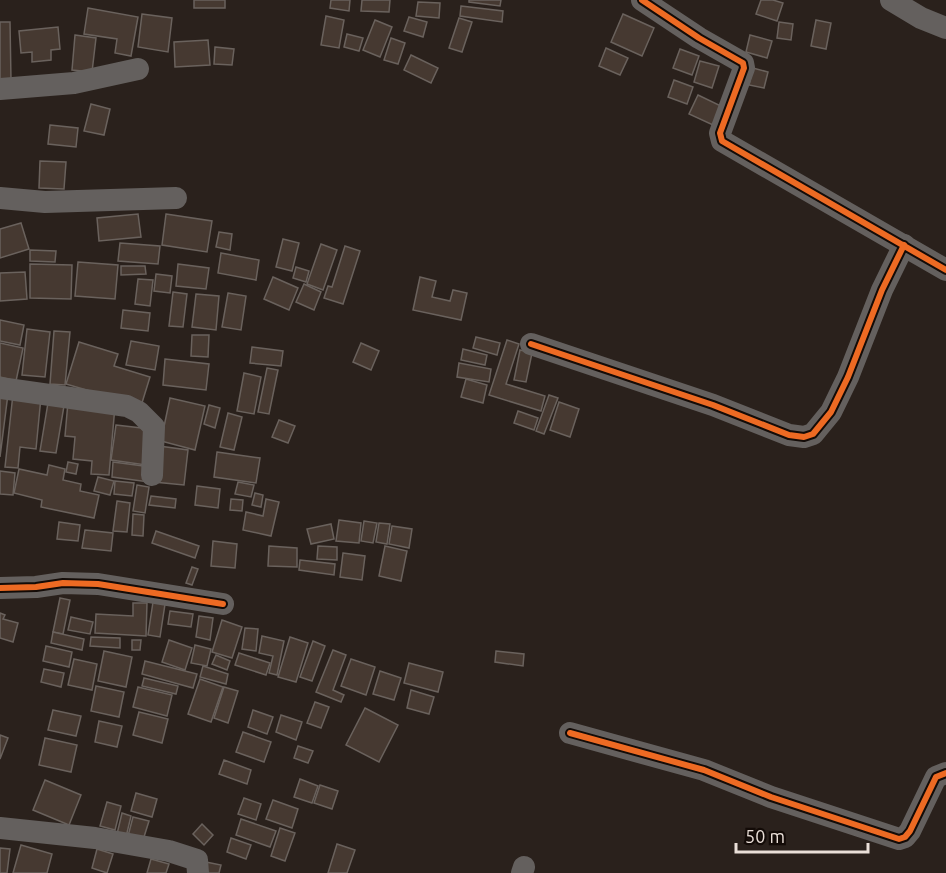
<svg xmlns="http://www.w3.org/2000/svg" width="946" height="873" font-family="Ubuntu,sans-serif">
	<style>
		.building { fill: #463931; stroke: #6a625d; stroke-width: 1.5 }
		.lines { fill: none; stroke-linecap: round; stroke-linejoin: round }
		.minor { stroke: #64605e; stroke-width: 22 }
		.cycleway-casing { stroke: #130b07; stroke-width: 10 }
		.cycleway { stroke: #ed6a23; stroke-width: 6 }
	</style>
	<rect width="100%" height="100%" fill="#2a211c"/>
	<!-- building -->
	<g class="building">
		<rect x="194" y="0" width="31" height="8"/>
		<path d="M331,0h19l-1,11 -19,-3z"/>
		<path d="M362,0h28l-1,12 -28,-1z"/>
		<path d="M469,0h32l-1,6 -31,-4z"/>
		<path d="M761,0h12l10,3 -6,18 -21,-7z"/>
		<path d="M418,2l22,1 -1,15 -23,-2z"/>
		<path d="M461,6l42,5 -1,11 -42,-6z"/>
		<path d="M88,8l50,9 -7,39 -16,-3 2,-14 -33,-5z"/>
		<path d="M142,14l30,4 -4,34 -30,-5z"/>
		<path d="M623,14l31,14 -12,28 -31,-14z"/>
		<path d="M326,16l18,4 -5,28 -18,-3z"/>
		<path d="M409,17l18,5 -4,15 -19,-6z"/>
		<path d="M459,18l13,4 -10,30 -13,-4z"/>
		<path d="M375,20l17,7 -12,30 -17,-7z"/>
		<path d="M816,20l15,3 -5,26 -15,-3z"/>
		<path d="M0,22h10l1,58h-11z"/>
		<path d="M779,22l14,2 -2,16 -14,-2z"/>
		<path d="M58,27l2,22 -9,1v10l-19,2v-10l-11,1 -2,-22z"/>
		<path d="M347,34l16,4 -4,13 -15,-4z"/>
		<path d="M75,35l21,3 -4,34 -20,-2z"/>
		<path d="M750,35l22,6 -5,17 -21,-6z"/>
		<path d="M391,38l14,5 -7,21 -14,-4z"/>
		<path d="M208,40l2,25 -35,2 -1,-25z"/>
		<path d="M215,47l19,2 -2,16 -18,-1z"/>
		<path d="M606,48l22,10 -8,17 -21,-9z"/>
		<path d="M680,49l19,7 -7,19 -19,-7z"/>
		<path d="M411,55l27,13 -7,15 -27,-13z"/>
		<path d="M700,61l19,5 -7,22 -18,-6z"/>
		<path d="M753,68l15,4 -4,16 -15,-3z"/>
		<path d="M674,80l19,7 -6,17 -19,-7z"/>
		<path d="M698,95l23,11 -8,19 -24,-11z"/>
		<path d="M91,104l19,5 -6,26 -20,-4z"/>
		<path d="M50,125l28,3 -2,19 -28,-3z"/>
		<path d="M40,161l26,1 -2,27 -25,-1z"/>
		<path d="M138,214l3,23 -42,4 -2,-23z"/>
		<path d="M166,214l46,7 -5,31 -45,-7z"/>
		<path d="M21,223l8,26 -29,9v-29z"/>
		<path d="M219,232l13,2 -2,16 -14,-3z"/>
		<path d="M283,239l16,4 -7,28 -16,-4z"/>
		<path d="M120,243l40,3 -2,18 -40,-3z"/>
		<path d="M321,244l16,6 -14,40 -16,-6z"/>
		<path d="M345,246l15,5 -17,53 -19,-6 4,-12 4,1z"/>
		<path d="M30,250l26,1 -1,11 -25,-1z"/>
		<path d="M221,253l38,7 -3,20 -38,-7z"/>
		<path d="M78,262l40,3 -3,34 -40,-3z"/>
		<path d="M30,264l42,1 -1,34 -41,-1z"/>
		<path d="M178,264l31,4 -3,21 -30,-3z"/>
		<path d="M121,266h24l1,8 -25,1z"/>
		<path d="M296,267l13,4 -3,11 -13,-4z"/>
		<path d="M25,272l2,27 -27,2v-28z"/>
		<path d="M156,274l16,2 -2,17 -16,-2z"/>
		<path d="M273,277l25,11 -9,22 -25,-11z"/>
		<path d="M420,277l16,4 -4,16 18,4 3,-11 14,3 -6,27 -48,-10z"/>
		<path d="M138,279l15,1 -3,26 -15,-2z"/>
		<path d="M304,284l17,8 -7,18 -18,-8z"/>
		<path d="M173,292l14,2 -4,33 -14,-1z"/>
		<path d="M228,293l18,3 -5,34 -19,-3z"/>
		<path d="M196,294l23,2 -3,34 -24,-3z"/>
		<path d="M123,310l27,3 -2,18 -27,-3z"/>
		<path d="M0,320l24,5 -4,20 -20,-4z"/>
		<path d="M27,329l23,3 -5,45 -23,-2z"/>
		<path d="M54,331l16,1 -5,53 -15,-1z"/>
		<path d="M192,335h17l-1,22 -17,-1z"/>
		<path d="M476,337l24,6 -3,12 -24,-7z"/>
		<path d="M507,340l12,4 -13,40 39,12 -4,15 -52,-16z"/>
		<path d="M131,341l28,5 -4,24 -29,-5z"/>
		<path d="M79,342l39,12 -4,12 36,11 -9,29 -75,-22z"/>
		<path d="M0,343l23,5 -7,33 -16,-4z"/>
		<path d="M361,343l18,8 -8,19 -18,-8z"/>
		<path d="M252,347l31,4 -2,15 -31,-3z"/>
		<path d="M463,349l24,6 -2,10 -24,-5z"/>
		<path d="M520,350l12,3 -6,29 -12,-2z"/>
		<path d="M165,359l44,5 -3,26 -43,-5z"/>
		<path d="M459,363l32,6 -2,13 -32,-5z"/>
		<path d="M267,368l11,2 -9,44 -11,-2z"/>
		<path d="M244,373l17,4 -7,37 -17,-3z"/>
		<path d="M466,379l21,6 -4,18 -22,-6z"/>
		<path d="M0,393l8,1 -8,63z"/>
		<path d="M13,394l28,3 -5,52 -16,-2 -2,21 -13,-1z"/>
		<path d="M549,395l9,3 -14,36 -8,-3z"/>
		<path d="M49,397l16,3 -9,53 -16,-2z"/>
		<path d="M170,398l35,8 -10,44 -34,-9z"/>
		<path d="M68,402l47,4 -6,69 -18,-1 1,-13 -19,-2 2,-22 -10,-1z"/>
		<path d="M559,402l20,7 -9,28 -20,-7z"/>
		<path d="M209,405l11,3 -5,20 -11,-4z"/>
		<path d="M518,411l20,7 -4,12 -20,-7z"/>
		<path d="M228,413l14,4 -8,33 -14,-3z"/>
		<path d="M279,420l16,6 -7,17 -16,-6z"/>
		<path d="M116,425l34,4 -4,36 -35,-5z"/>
		<path d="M159,446l29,4 -4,35 -30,-3z"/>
		<path d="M217,452l43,6 -4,25 -42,-6z"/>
		<path d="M68,462l10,2 -2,10 -10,-2z"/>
		<path d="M113,462l38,5 -2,15 -37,-5z"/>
		<path d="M49,465l16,4 -2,11 18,4 -1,7 19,4 -5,23 -53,-11 1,-7 -28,-7 5,-24 28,6z"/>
		<path d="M0,471l15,2 -2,22 -13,-1z"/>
		<path d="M98,477l16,4 -4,14 -16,-4z"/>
		<path d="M115,481l19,2 -2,13 -18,-2z"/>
		<path d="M238,482l16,3 -3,12 -16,-3z"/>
		<path d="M137,485l12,2 -4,26 -12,-2z"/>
		<path d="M197,486l23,3 -2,19 -23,-3z"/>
		<path d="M255,493l8,2 -2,12 -9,-2z"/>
		<path d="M151,496l25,3 -1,9 -26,-3z"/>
		<path d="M231,499l12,1 -1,11 -12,-1z"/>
		<path d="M266,499l13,3 -8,34 -28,-6 3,-18 17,4z"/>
		<path d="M117,501l13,2 -3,29 -14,-1z"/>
		<path d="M133,514l11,1 -1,21 -11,-1z"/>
		<path d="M339,520l22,3 -2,20 -23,-2z"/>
		<path d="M364,521l13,2 -4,20 -12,-2z"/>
		<path d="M59,522l21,3 -2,16 -21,-2z"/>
		<path d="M379,523l11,1 -3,20 -11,-2z"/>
		<path d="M331,524l3,15 -23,5 -4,-15z"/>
		<path d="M392,526l20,3 -3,19 -20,-4z"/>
		<path d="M85,530l28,3 -2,18 -29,-3z"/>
		<path d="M156,531l43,15 -4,12 -43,-15z"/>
		<path d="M213,541l24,3 -2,24 -24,-2z"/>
		<path d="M269,546l28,2v19l-29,-1z"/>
		<path d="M318,546l19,1v13l-20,-1z"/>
		<path d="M385,546l22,5 -6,30 -22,-5z"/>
		<path d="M343,553l22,3 -3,24 -22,-3z"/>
		<path d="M300,560l35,4 -1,11 -35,-5z"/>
		<path d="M192,567l6,2 -6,16 -6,-2z"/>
		<path d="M60,598l10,2 -7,34 -10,-2z"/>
		<path d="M153,602l12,2 -5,33 -12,-2z"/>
		<path d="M133,603h14l-1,33 -51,-3 1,-19 37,2z"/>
		<path d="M170,611l23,3 -2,13 -23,-3z"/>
		<path d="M0,613l5,2 -2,4 15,4 -5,19 -13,-4z"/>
		<path d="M199,616l14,2 -3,22 -14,-3z"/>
		<path d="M71,617l22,5 -3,12 -22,-4z"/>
		<path d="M222,620l20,7 -10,31 -20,-6z"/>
		<path d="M245,628l13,1 -2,22 -14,-2z"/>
		<path d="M53,632l31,7 -2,11 -31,-7z"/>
		<path d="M262,636l22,5 -7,34 -8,-2 4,-17 -14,-3z"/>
		<path d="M91,637l29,1v10l-30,-2z"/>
		<path d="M290,637l18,6 -12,39 -18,-5z"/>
		<path d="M132,640h9l-1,10h-8z"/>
		<path d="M169,640l23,8 -7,22 -23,-8z"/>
		<path d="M313,641l12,5 -13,35 -12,-4z"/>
		<path d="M195,645l16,4 -4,17 -16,-3z"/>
		<path d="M46,646l26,6 -3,15 -26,-6z"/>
		<path d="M333,650l13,5 -13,35 11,5 -3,7 -25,-10z"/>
		<path d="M104,651l28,6 -6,30 -28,-6z"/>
		<path d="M496,651l28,3 -1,12 -28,-4z"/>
		<path d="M239,653l31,10 -4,12 -31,-10z"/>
		<path d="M216,655l14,6 -3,9 -15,-6z"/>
		<path d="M74,659l23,5 -5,26 -24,-5z"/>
		<path d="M351,659l24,8 -9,28 -25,-9z"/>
		<path d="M145,661l52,13 -4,14 -51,-14z"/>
		<path d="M409,663l34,9 -5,20 -34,-9z"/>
		<path d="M203,666l25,8 -2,10 -26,-7z"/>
		<path d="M44,669l20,4 -3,14 -20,-5z"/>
		<path d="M380,671l21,7 -7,22 -21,-6z"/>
		<path d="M144,678l34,8 -2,8 -34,-8z"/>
		<path d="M200,679l23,8 -12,35 -23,-8z"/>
		<path d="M96,686l28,6 -5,25 -28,-6z"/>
		<path d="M138,687l34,8 -5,21 -34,-9z"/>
		<path d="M224,687l14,4 -10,32 -14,-5z"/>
		<path d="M411,690l23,7 -5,17 -22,-6z"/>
		<path d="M315,702l14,5 -8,21 -14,-5z"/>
		<path d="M365,708l33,17 -19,37 -33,-17z"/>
		<path d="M53,710l28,6 -5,20 -28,-6z"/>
		<path d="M253,710l20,7 -6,17 -19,-7z"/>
		<path d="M139,712l29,7 -6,24 -29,-8z"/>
		<path d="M281,715l21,7 -6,18 -20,-8z"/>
		<path d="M99,721l23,5 -5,21 -22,-5z"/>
		<path d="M243,732l28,10 -7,20 -28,-10z"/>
		<path d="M0,735l8,3 -8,21z"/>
		<path d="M45,738l32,7 -6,27 -32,-7z"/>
		<path d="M298,746l15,5 -5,12 -14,-5z"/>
		<path d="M224,760l27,10 -4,14 -28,-10z"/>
		<path d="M300,779l18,7 -6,17 -18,-6z"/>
		<path d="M45,780l36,15 -12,30 -36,-15z"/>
		<path d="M320,785l18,6 -6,18 -18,-6z"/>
		<path d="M136,793l21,6 -5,18 -21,-6z"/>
		<path d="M244,798l17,6 -5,16 -18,-6z"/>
		<path d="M273,800l25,9 -6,19 -26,-9z"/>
		<path d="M107,802l14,4 -6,24 -15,-4z"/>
		<path d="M122,813l9,3 -5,21 -9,-3z"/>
		<path d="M133,817l16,4 -6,19 -15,-4z"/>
		<path d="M241,819l35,12 -6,16 -34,-12z"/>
		<path d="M202,824l11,11 -9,10 -11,-11z"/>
		<path d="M280,828l15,5 -10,28 -14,-5z"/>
		<path d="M231,838l20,7 -5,14 -19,-7z"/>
		<path d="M337,844l18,6 -8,23h-19z"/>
		<path d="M21,845l31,9 -5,19h-34z"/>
		<path d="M0,848l10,1 -3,24h-7z"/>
		<path d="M97,849l16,5 -6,19 -15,-5z"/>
		<path d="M151,859l18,5 -3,9h-19z"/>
		<path d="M206,862l15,3 -2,8h-15z"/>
	</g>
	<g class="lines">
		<!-- minor -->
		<g class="minor">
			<path d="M642,0l57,38 44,25 1,5 -24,65 2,8 224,129"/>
			<path d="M891,0l30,18 25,10"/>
			<path d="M0,89l74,-6 64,-14"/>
			<path d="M0,198l45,4 131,-4"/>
			<path d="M531,344l182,61 76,30 15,2 9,-3 18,-22 17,-35 34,-87 22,-45"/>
			<path d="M0,388l127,18 12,6 15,15 -2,48"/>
			<path d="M0,588l36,-1 27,-4 35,1 125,20"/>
			<path d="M570,733l134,37 67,27 128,42 6,-2 5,-6 26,-54 10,-4"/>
			<path d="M0,828l95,10 74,13 28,9 1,13"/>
			<path d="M522,873l2,-6"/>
		</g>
		<!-- cycleway casing -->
		<g class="cycleway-casing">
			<g id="cycleway">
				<path d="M642,0l57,38 44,25 1,5 -24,65 2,8 224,129"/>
				<path d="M531,344l182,61 76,30 15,2 9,-3 18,-22 17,-35 34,-87 22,-45"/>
				<path d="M0,588l36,-1 27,-4 35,1 125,20"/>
				<path d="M570,733l134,37 67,27 128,42 6,-2 5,-6 26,-54 10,-4"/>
			</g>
		</g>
		<!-- cycleway -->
		<use href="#cycleway" class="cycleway"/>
	</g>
	<!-- scale -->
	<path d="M736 843v9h132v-9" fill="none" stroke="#eadfd8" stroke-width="3"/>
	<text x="745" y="843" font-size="18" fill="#eadfd8" stroke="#130b07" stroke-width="4.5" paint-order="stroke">50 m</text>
</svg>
